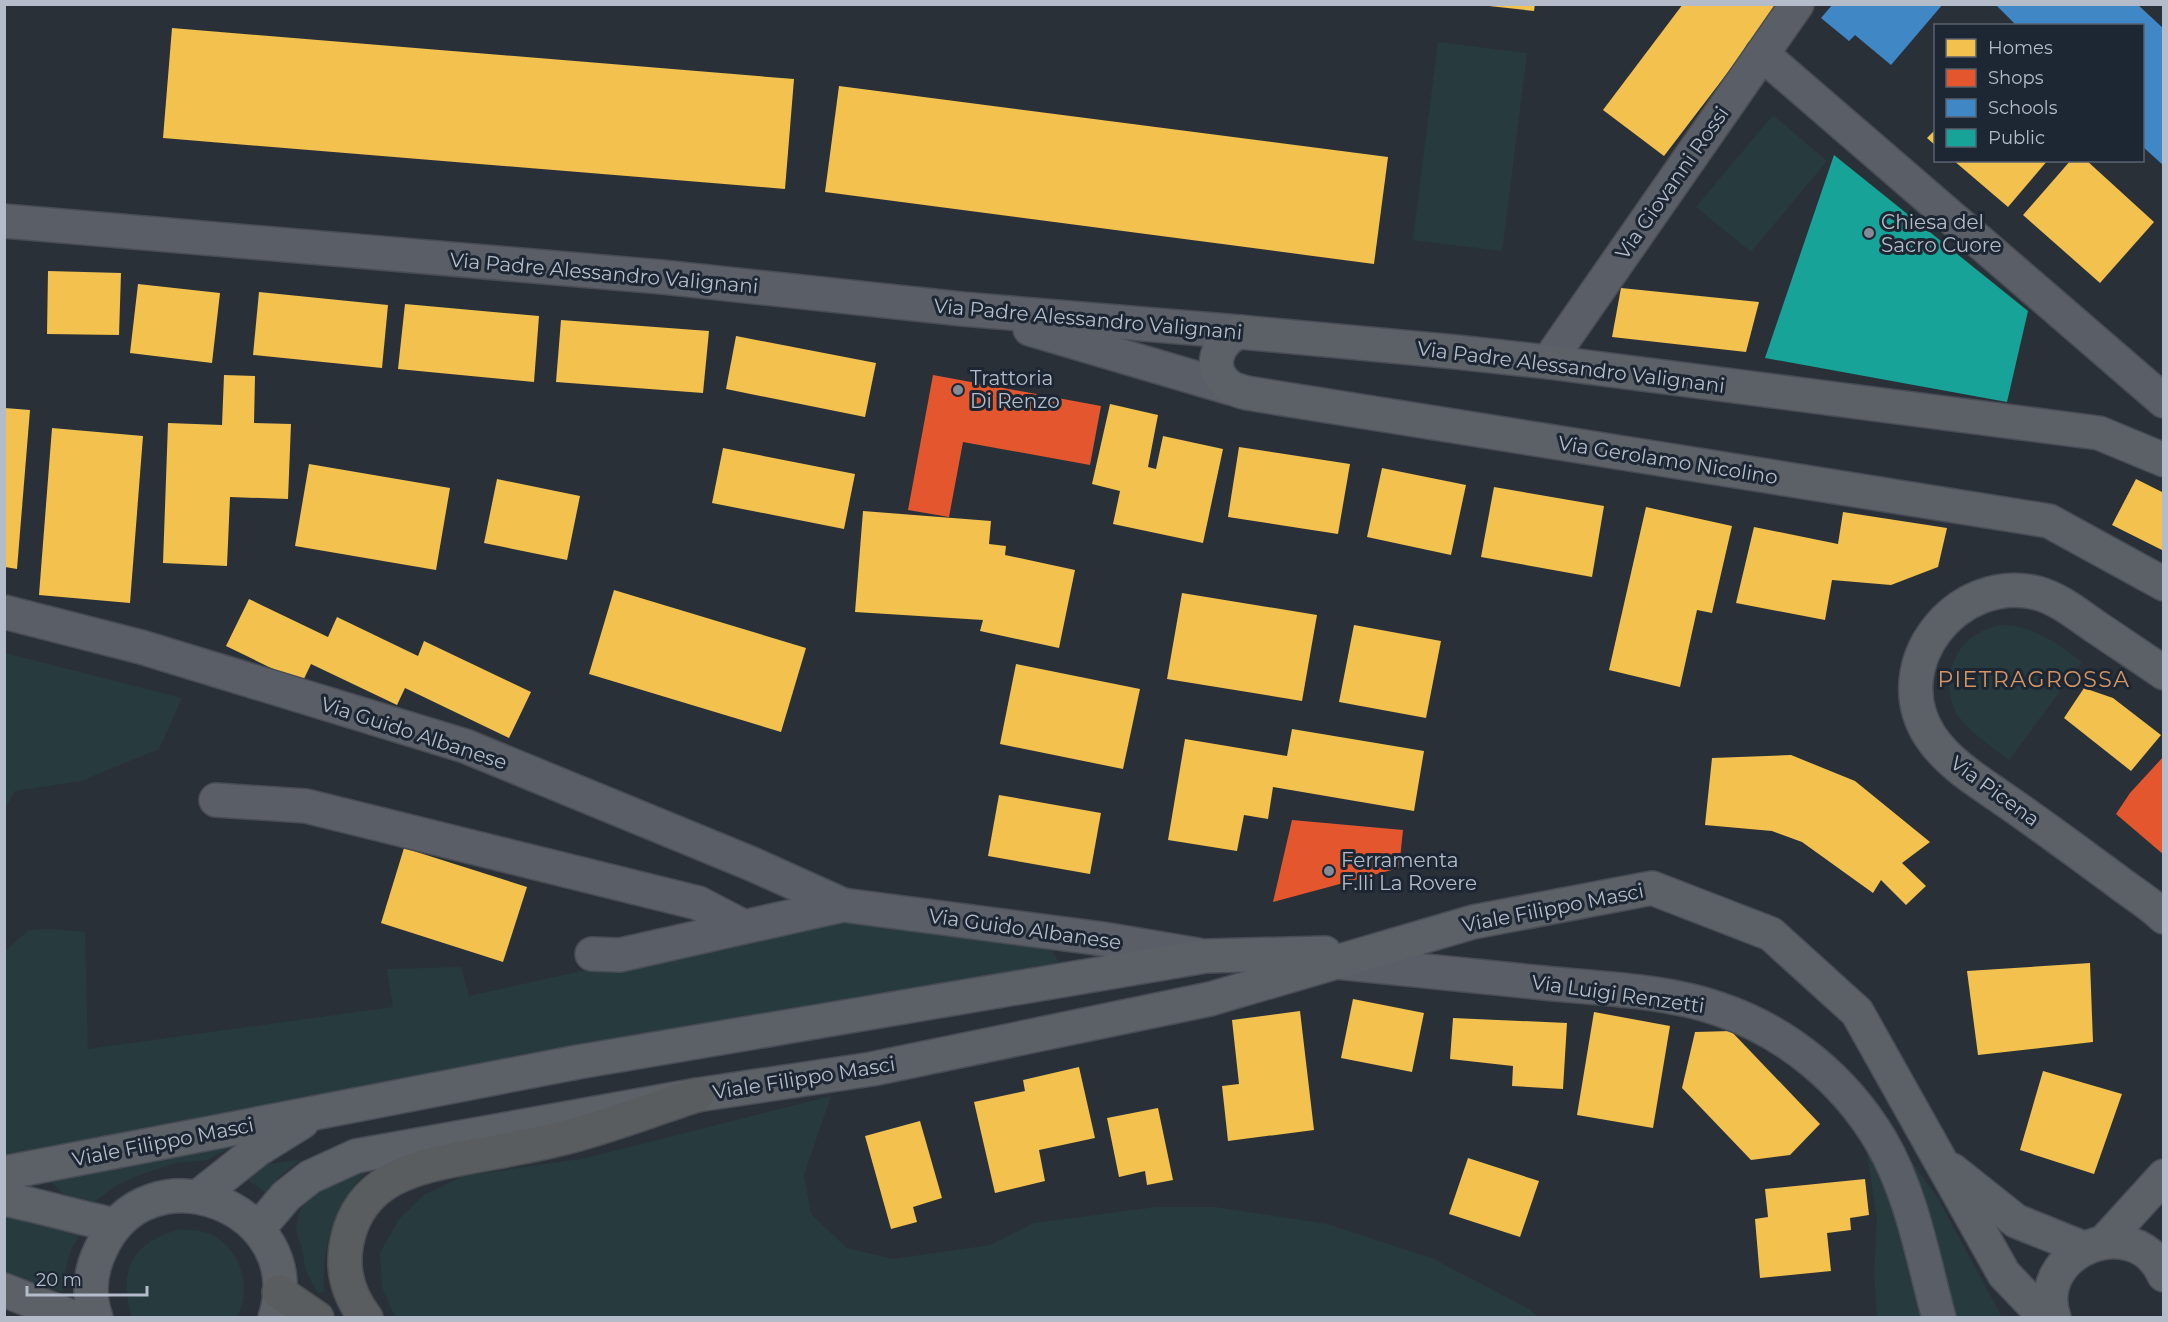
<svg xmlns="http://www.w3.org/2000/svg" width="2168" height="1322" font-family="Montserrat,sans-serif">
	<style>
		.green { fill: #273a3e }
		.homes { fill: #f2c14e }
		.shops { fill: #e4572e }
		.schools { fill: #3f88c5 }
		.public { fill: #17a398 }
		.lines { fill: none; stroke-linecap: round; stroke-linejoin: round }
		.minor-casing { stroke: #484c53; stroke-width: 36 }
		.major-casing { stroke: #484c55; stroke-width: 36 }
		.highway-casing { stroke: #474c53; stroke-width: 36 }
		.minor { stroke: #5a5e66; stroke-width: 33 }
		.major { stroke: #5c6168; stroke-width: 33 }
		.highway { stroke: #5a5d60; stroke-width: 33 }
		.poi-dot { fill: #848b96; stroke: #1d2633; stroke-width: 2 }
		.labels { text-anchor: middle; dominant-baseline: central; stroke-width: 6; stroke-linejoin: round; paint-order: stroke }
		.street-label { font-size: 20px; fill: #b4bcc9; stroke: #1d2633 }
		.poi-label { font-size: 20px; fill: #b4bcc9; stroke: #1d2633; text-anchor: start }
		.quarter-label { font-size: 22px; letter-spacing: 1.5px; fill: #d59563; stroke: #1d2633 }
	</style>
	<rect width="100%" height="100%" fill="#2a3038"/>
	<!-- green -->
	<g class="green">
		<path d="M1438,42l89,11 -25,198 -89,-11z"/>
		<path d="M1773,115l54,46 -76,91 -55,-45z"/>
		<path d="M2000,625c35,1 55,17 82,37l-73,98c-15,-12 -34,-24 -47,-39 -20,-24 -16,-64 9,-83 9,-7 18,-10 29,-13z"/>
		<path d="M5,653l177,45 -23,51 -78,32 -66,10 -10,18z"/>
		<path d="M844,913l80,19 118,10 9,8 8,12 -390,76 -664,122v-209l24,-21 22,-1 34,3 3,117 305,-42 -6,-38 74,-2 8,29z"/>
		<path d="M831,1096l-27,79 7,39 36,34 46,11 97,-14 44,-22 122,-16h59l112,17 107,35 95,50 9,8h-1143l-13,-30 -2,-34 19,-34 25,-24 40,-19 122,-18z"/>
		<path d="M1878,1115l59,82 65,120h-125l-3,-44 3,-53 -10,-67z"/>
		<path d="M247,1137l-39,23 -32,3 -34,11 -25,11 -23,17 -29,-7 -19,-18z"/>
		<path d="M300,1160l-21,17 -14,15 -23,-16 27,-12z"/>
		<path d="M369,1170c-34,30 -48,77 -45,121l-6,2c-4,-7 -8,-13 -11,-21 -4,-8 -3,-18 -6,-27 -3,-8 -6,-14 -4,-23 4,-31 46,-46 72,-52z"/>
		<path d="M4,1212l77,22c-14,17 -16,36 -18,58l-58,-18z"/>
		<path d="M181,1229c6,1 13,1 19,2 38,8 54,54 37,86h-105c-15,-47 1,-76 49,-88z"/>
	</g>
	<!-- homes -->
	<g class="homes">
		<path d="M1489,4h46l-1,7 -45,-5z"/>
		<path d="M1683,4h97l-116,152 -61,-46z"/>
		<path d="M172,28l622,51 -9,110 -622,-51z"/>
		<path d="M839,86l549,71 -14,107 -549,-72z"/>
		<path d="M1936,129v17l-9,-8z"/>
		<path d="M1953,160h95l-40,47z"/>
		<path d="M2071,160h15l68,62 -54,61 -77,-68z"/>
		<path d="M48,271l73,2 -2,62 -72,-1z"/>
		<path d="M138,284l82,9 -8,70 -82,-10z"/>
		<path d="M1621,288l138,14 -13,50 -134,-15z"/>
		<path d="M259,292l129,13 -6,63 -129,-13z"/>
		<path d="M405,304l134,12 -5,66 -136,-13z"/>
		<path d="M561,320l148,11 -6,62 -147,-11z"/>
		<path d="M736,336l140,27 -11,54 -139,-28z"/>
		<path d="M224,375l31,1 -1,47 37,1 -3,75 -58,-2 -3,69 -64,-3 5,-140 54,2z"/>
		<path d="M1110,404l48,11 -10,52 8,2 7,-33 60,13 -20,94 -90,-19 7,-33 -28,-7z"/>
		<path d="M5,408l25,2 -13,159 -12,-2z"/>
		<path d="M52,428l91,8 -13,167 -91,-8z"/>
		<path d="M1239,447l111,17 -12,70 -110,-17z"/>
		<path d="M723,448l132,26 -11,55 -132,-26z"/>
		<path d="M309,464l141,24 -14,82 -141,-24z"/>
		<path d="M1382,468l84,17 -15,70 -84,-18z"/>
		<path d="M497,479l83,17 -13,64 -83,-17z"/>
		<path d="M2136,479l28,14v58l-52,-26z"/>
		<path d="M1494,487l110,19 -12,71 -111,-20z"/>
		<path d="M1646,507l86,19 -20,87 -15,-3 -17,77 -71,-17z"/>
		<path d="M863,511l128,10 -2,23 17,2 -1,9 70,15 -16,78 -79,-17 3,-11 -128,-8z"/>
		<path d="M1843,512l104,16 -9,39 -47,18 -59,-5 -7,40 -89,-17 18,-76 84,17z"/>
		<path d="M614,590l192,58 -25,84 -192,-58z"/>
		<path d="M1182,593l135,22 -15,86 -135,-22z"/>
		<path d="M249,599l79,38 9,-20 81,39 6,-15 107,51 -22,46 -104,-50 -8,17 -86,-41 -9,19 -76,-37z"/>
		<path d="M1354,625l87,16 -15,77 -87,-16z"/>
		<path d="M1016,664l124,25 -17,80 -123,-25z"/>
		<path d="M2084,688l29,10 48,37 -30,36 -67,-53z"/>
		<path d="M1292,729l132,22 -10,60 -141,-24 -5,32 -24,-4 -7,36 -69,-11 17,-101 102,17z"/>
		<path d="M1791,755l64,26 75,61 -28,21 24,23 -20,19 -25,-25 -8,13 -71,-51 -30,-11 -67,-6 7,-67z"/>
		<path d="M999,795l102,18 -11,61 -102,-18z"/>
		<path d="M404,848l123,39 -24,75 -122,-39z"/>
		<path d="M2090,963l3,79 -115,13 -11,-84z"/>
		<path d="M1353,999l71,14 -12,59 -71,-14z"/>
		<path d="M1300,1011l14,119 -86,11 -6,-55 17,-2 -7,-64z"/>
		<path d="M1594,1012l76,14 -17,102 -76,-13z"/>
		<path d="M1453,1018l114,5 -4,66 -51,-3 1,-20 -63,-7z"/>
		<path d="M1731,1031l89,93 -30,31 -39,5 -69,-72 13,-56z"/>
		<path d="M1079,1067l16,71 -56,12 6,31 -50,12 -21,-91 51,-11 -2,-11z"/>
		<path d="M2043,1071l79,23 -28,80 -74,-24z"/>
		<path d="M1158,1108l15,72 -26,5 -2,-14 -26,6 -12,-59z"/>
		<path d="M920,1121l22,77 -29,9 4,15 -26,7 -26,-93z"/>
		<path d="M1468,1158l71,23 -19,56 -71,-23z"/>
		<path d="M1865,1179l4,36 -19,3 1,12 -24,3 4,38 -71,7 -5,-59 13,-2 -3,-28z"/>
	</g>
	<!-- shops -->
	<g class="shops">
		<path d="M933,375l168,31 -11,59 -127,-23 -14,75 -41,-7z"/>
		<path d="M2164,756v99l-48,-41 14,-21z"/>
		<path d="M1292,820l111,10 -4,38 -126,34z"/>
	</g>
	<!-- schools -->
	<g class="schools">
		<path d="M1833,4h110l-52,61 -36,-30 -6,6 -28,-23z"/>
		<path d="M1995,4h142l27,25v137l-22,-20v-120h-125z"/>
	</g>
	<!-- public -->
	<path class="public" d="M1834,155l194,156 -21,91 -242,-44z"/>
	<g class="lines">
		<!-- minor casing -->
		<g class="minor-casing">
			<g id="minor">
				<path d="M1762,54l402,347"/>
				<path d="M4,221l658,56 300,32 278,23"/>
				<path d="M1030,329l200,59"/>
				<path d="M1548,362l249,-358"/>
				<path d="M4,612l137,35 324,99 287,118 91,41 260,34 95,16"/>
				<path d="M216,800l90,6 392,97 46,24 99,-22"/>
				<path d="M592,954l28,1 124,-28"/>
				<path d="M1336,962c70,7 139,14 208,21 58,6 120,7 175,26 68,23 126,71 162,132 31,53 42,118 58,177"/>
			</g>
		</g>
		<!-- major casing -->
		<g class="major-casing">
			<g id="major">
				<path d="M2164,460l-65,-27 -551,-71 -92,-10 -216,-20c-23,8 -34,38 -11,54 5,4 12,5 18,7l802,128 115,63"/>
				<path d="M2164,673c-23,-16 -46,-31 -68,-46 -19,-13 -37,-28 -59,-34 -80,-20 -153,72 -107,143 18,27 46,44 72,62 38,26 74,53 111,80 16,13 36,24 51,39"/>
				<path d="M1952,1170l64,51 67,27"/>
				<path d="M4,1173l574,-111 408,-69 220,-37 119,-3"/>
				<path d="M199,1196l58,-46 45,-28"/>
				<path d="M4,1199c38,7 74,19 112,26"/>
				<path d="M258,1229l28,-33 24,-19 46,-21 341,-61 175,-26 338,-70 263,-77 179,-34 119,46 86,78 147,262 42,44"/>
				<path d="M2104,1242l60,-66"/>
				<path d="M4,1290l71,28"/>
				<path d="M96,1318c-8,-23 -6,-46 4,-67 46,-107 211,-44 175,67"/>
				<path d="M2054,1318c-23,-67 81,-109 110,-43"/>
			</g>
		</g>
		<!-- highway casing -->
		<g class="highway-casing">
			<g id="highway">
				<path d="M279,1292l38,26"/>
				<path d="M366,1318c-18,-23 -25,-49 -19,-77 13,-63 68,-74 122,-84 31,-6 63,-11 94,-19 45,-11 90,-29 134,-43"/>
			</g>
		</g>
		<!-- minor -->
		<use href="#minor" class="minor"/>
		<!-- major -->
		<use href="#major" class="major"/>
		<!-- highway -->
		<use href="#highway" class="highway"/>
	</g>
	<!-- markers -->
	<g class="poi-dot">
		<circle cx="1869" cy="233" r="6"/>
		<circle cx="958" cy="390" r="6"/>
		<circle cx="1329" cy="871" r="6"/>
	</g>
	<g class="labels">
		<!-- street labels -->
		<g class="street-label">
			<text transform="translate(1672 183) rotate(-55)">Via Giovanni Rossi</text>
			<text transform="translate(604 273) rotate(5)">Via Padre Alessandro Valignani</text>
			<text transform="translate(1088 319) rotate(5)">Via Padre Alessandro Valignani</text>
			<text transform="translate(1571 367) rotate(7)">Via Padre Alessandro Valignani</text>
			<text transform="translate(1668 460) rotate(9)">Via Gerolamo Nicolino</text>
			<text transform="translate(414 733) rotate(18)">Via Guido Albanese</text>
			<text transform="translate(1995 791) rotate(36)">Via Picena</text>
			<text transform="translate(1553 908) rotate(-11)">Viale Filippo Masci</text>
			<text transform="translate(1025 929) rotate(8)">Via Guido Albanese</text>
			<text transform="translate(1618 994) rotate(8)">Via Luigi Renzetti</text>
			<text transform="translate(804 1078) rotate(-9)">Viale Filippo Masci</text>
			<text transform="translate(163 1142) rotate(-11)">Viale Filippo Masci</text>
		</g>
		<!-- poi labels -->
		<g class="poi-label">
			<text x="1881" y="222">Chiesa del<tspan x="1881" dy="23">Sacro Cuore</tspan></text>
			<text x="970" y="378">Trattoria<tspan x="970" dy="23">Di Renzo</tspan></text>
			<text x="1341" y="860">Ferramenta<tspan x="1341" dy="23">F.lli La Rovere</tspan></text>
		</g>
		<!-- quarter labels -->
		<g class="quarter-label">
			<text x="2034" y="679">PIETRAGROSSA</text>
		</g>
	</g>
	<!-- border -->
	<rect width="2168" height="1322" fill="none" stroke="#b4bcc9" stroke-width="12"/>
	<!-- legend -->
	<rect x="1934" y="24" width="210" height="138" fill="#1d2633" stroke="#59626f" stroke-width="1.5"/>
	<rect x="1946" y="39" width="30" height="18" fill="#f2c14e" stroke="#59626f" stroke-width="1.5"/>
	<text x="1988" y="54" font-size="18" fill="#b4bcc9">Homes</text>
	<rect x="1946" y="69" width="30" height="18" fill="#e4572e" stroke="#59626f" stroke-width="1.5"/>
	<text x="1988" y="84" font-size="18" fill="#b4bcc9">Shops</text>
	<rect x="1946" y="99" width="30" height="18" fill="#3f88c5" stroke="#59626f" stroke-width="1.5"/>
	<text x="1988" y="114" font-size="18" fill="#b4bcc9">Schools</text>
	<rect x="1946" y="129" width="30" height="18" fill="#17a398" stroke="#59626f" stroke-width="1.5"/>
	<text x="1988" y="144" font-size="18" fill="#b4bcc9">Public</text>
	<!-- scale -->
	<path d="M27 1286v9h120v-9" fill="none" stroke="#b4bcc9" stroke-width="3"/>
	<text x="36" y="1286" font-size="18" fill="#b4bcc9" stroke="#1d2633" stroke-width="4.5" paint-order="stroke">20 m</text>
</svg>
